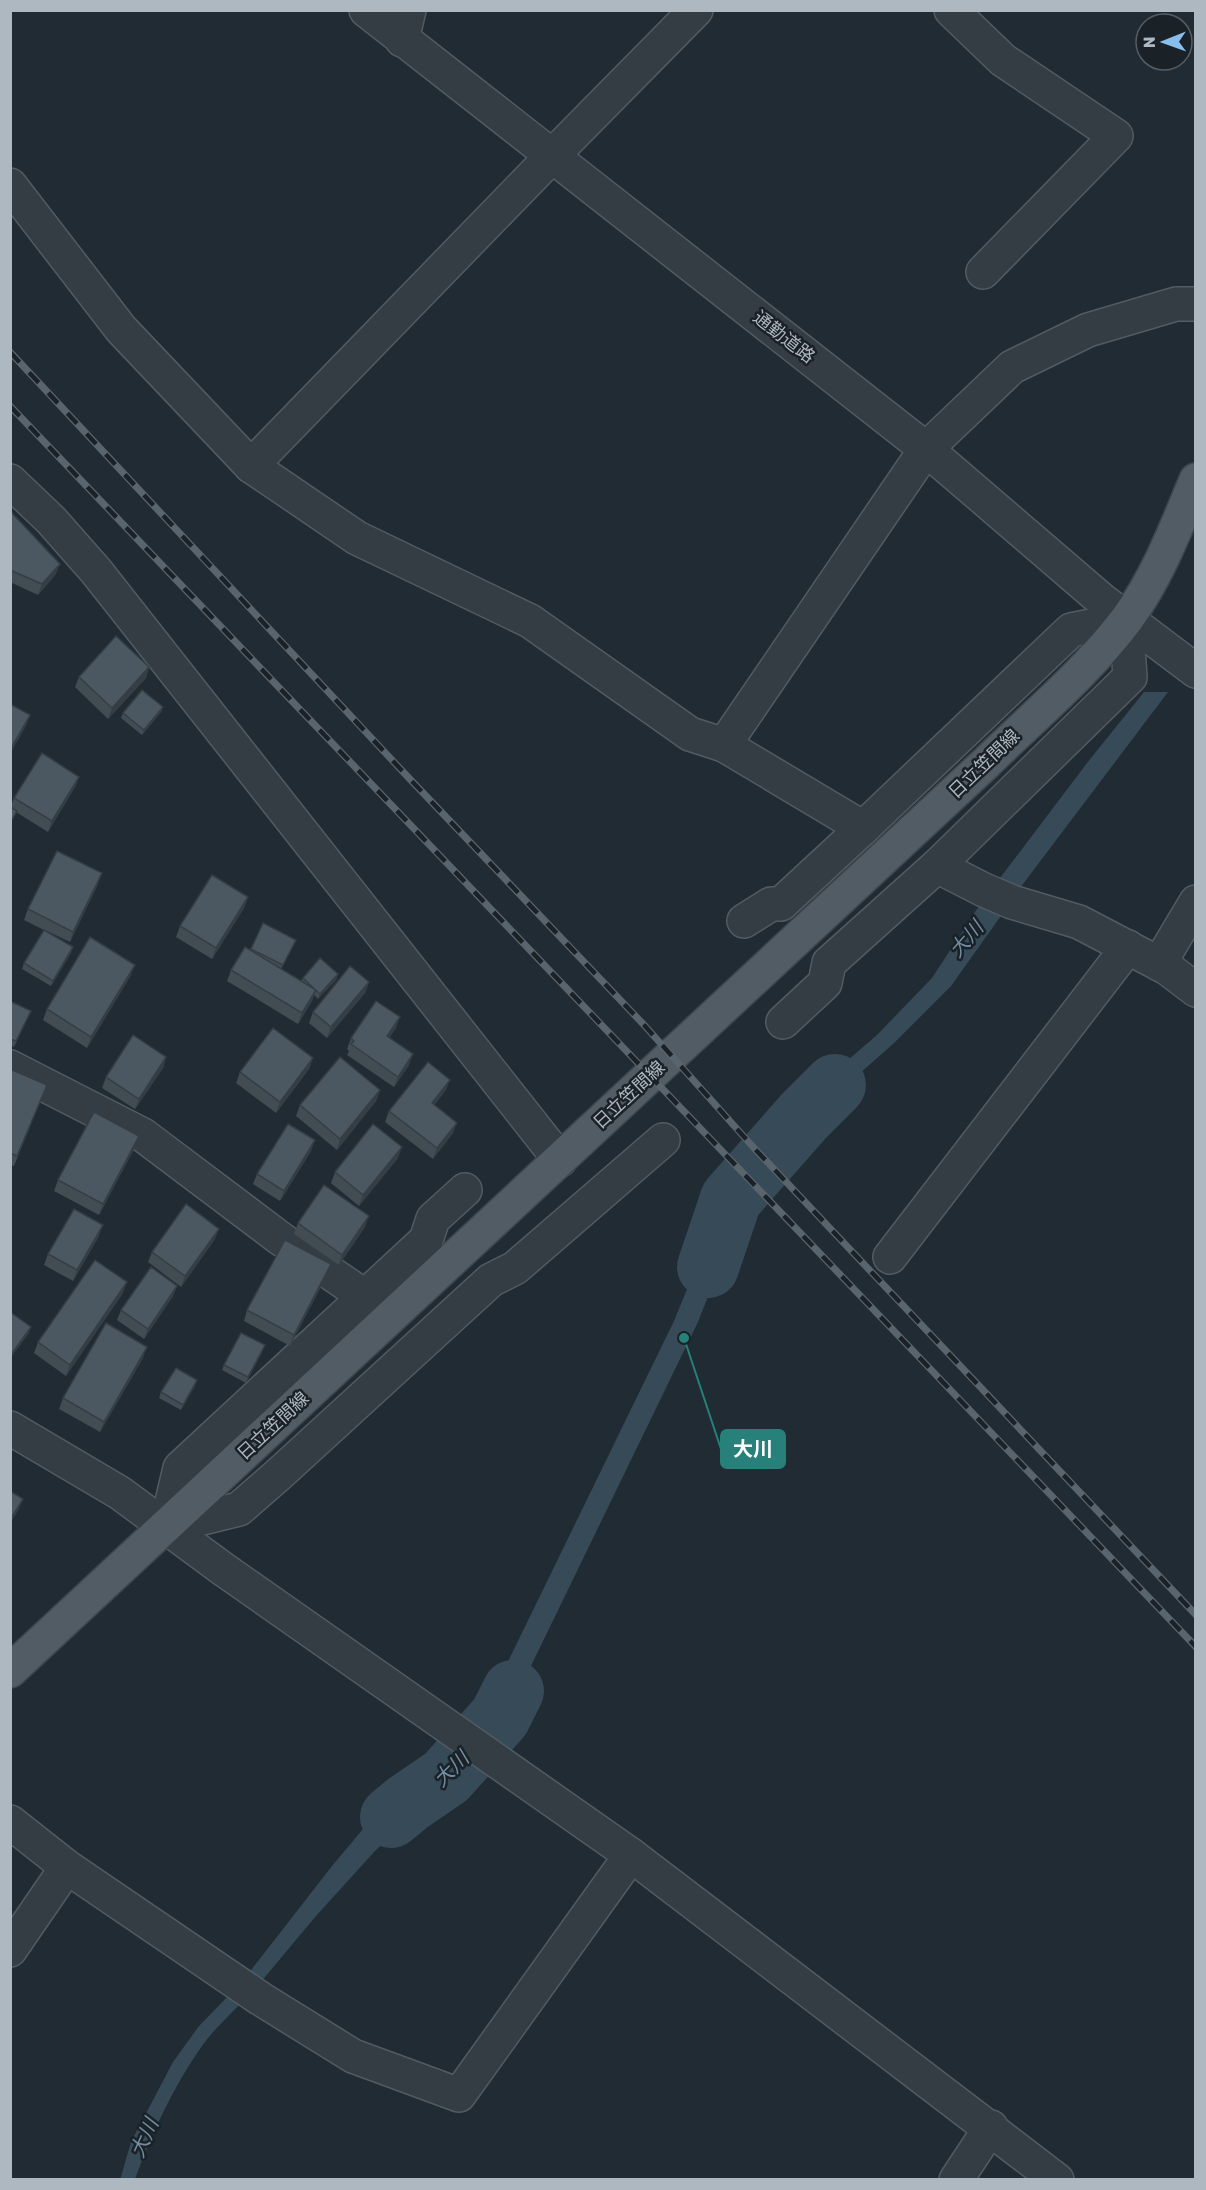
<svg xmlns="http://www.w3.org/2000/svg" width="1206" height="2190" font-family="Rubik,'Noto Sans JP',sans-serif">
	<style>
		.water { fill: #364a58 }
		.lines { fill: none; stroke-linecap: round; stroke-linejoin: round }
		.river { stroke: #364a58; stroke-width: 62 }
		.minor-casing { stroke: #525b62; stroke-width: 36 }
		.major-casing { stroke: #3e464d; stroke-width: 36 }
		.minor { stroke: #343d44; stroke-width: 33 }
		.major { stroke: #525c64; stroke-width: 33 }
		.rail-casing { stroke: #59646d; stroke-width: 7 }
		.rail { stroke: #1a2228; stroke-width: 4.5; stroke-dasharray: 14; stroke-linecap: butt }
		.wall { fill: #414c53 }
		.shaded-wall { fill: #353e44 }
		.building { fill: #4c5861; stroke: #353e44; stroke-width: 1.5 }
		.labels { text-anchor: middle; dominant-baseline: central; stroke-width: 5; stroke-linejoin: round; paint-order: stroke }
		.street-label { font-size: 18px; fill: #aeb8c1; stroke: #1a2228 }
		.water-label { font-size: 20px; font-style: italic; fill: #728da1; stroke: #1a2228 }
		.leader { fill: none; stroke: #27807a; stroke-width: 2 }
		.callout-dot { fill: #27807a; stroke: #1a2228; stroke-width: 2 }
		.callout { fill: #27807a; stroke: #27807a; stroke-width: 2 }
		.callout-label { font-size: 20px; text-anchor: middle; font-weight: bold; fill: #fff }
	</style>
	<rect width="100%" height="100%" fill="#212b33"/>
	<!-- water -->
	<g class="water">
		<path d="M1144,692h24l-151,200 -20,-10 90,-119z"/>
		<path d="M981,903l22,10 -52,73 -58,58 -68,60 -21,45 -15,15 -14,-18 18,-17 19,-38 65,-56 55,-57z"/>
		<path d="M731,1182l19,21 -13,20 -39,99 -203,418 -18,-15 197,-404z"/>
		<path d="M446,1758l17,13 -88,80 -59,65 -56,67 -12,-9 84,-108 31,-37z"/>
		<path d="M231,1993l12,8c-14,15 -30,29 -41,45 -29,41 -50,87 -67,133l-15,1 11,-38 42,-80 26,-36z"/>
	</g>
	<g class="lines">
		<!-- river -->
		<g class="river">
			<path d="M708,1267l23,-68 73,-83 31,-31"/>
			<path d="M391,1817l17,-14 38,-26 54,-60 13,-26"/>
		</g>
		<!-- minor casing -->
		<g class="minor-casing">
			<g id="minor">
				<path d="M366,10l560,439 177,152 93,70"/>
				<path d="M951,10l52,50 113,76 -133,136"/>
				<path d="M402,40l7,-30"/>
				<path d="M10,185l111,144 130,137 106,72 173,83 160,113 34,11 139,83 208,-198 55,-11"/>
				<path d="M251,466l302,-311 143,-145"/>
				<path d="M10,481l41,39 45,51 464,589"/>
				<path d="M1126,619l4,58 -193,189 47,24 28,12 67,20 88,46 29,22"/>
				<path d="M724,745l202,-296 86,-82 76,-37 88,-26h20"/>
				<path d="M744,921l27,-17h10l82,-76"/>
				<path d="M1159,964l37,-62"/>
				<path d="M783,1022l42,-39 4,-20 108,-97"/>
				<path d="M10,1067l133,68 138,104 83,57"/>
				<path d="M890,1257l238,-310"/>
				<path d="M10,1428l110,65 103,76 408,286 426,325"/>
				<path d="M166,1527l73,-18 39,-34 213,-195 24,-12 148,-128"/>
				<path d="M166,1527l14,-59 246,-228 7,-21 32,-29"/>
				<path d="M10,1822l57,45 194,132 92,57 106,39 172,-240"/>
				<path d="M10,1950l57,-83"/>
				<path d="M956,2180l35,-53"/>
			</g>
		</g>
		<!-- major casing -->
		<g class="major-casing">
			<path id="major" d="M10,1671l977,-909c47,-46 100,-90 140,-143 31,-43 49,-91 69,-139"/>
		</g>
		<!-- minor -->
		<use href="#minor" class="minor"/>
		<!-- major -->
		<use href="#major" class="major"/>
		<!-- rail casing -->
		<g class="rail-casing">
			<g id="rail">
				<path d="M10,352l397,424 238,250 109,122 442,467"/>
				<path d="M10,406l1186,1241"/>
			</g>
		</g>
		<!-- rail -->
		<use href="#rail" class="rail"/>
	</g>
	<!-- wall -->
	<g class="wall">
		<path d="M11,512l45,62 -18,21 -28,-13z"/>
		<path d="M149,667l-3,11 -38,41 -33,-32 4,-10z"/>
		<path d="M163,707l-2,5 -19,23 -21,-17 2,-5z"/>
		<path d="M79,777l-4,10 -27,45 -32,-20 -6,14v-19l4,-9z"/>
		<path d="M98,884l-28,58 -23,-11 24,22 -20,33 -29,-17 2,-6 20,-33 -20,-10 4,-11z"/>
		<path d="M248,897l-4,11 -32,51 -36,-22 4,-11z"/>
		<path d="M263,923l33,17 -15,29 20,12 2,-3 35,-4 -2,6 -18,19 -4,-4 -2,6 -14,23 -71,-43 4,-11 19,-20z"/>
		<path d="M131,975l-44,73 -44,-28 4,-11z"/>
		<path d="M369,982l-4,11 -38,45 -18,-15 4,-11z"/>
		<path d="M10,1001l21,10 -17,36 -4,-2z"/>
		<path d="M396,1028l-7,10 20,27 -15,22 -47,-32 2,-4 -2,-2 4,-11z"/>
		<path d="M166,1057l-3,11 -28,41 -33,-21 4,-11z"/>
		<path d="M313,1058l-4,11 -33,44 -40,-30 4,-11z"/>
		<path d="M10,1069l37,16 -33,81 -4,-1z"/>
		<path d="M380,1090l-4,11 -39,49 -41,-34 4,-11z"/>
		<path d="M446,1090l-12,15 19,28 -20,26 -48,-37 4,-11z"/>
		<path d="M135,1147l-36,68 -45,-24 4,-11z"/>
		<path d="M311,1151l-31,50 -27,-17 4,-10z"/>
		<path d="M398,1158l-39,48 -28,-23 4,-11z"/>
		<path d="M298,1223l67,4 -26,38 -45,-31z"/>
		<path d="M99,1236l-26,45 -29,-16 4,-11z"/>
		<path d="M215,1239l-34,48 -33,-25 4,-10z"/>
		<path d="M327,1275l-37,71 -46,-25 3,-11z"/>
		<path d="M177,1286l-4,10 -29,43 -27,-19 4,-10z"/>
		<path d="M123,1293l-57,83 -32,-23 4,-11z"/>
		<path d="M263,1350l-17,33 -24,-13 2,-5z"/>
		<path d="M143,1358l-43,74 -41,-23 4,-11z"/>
		<path d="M195,1386l-14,24 -22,-12 2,-6z"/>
	</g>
	<!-- shaded-wall -->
	<g class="shaded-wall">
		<path d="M60,564l-4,10 -18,21 4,-11z"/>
		<path d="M149,667l-3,11 -38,41 4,-11z"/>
		<path d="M163,707l-2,5 -19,23 2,-5z"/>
		<path d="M30,715l-4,11 -16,28v-4z"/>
		<path d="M79,777l-4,10 -27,45 4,-11z"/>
		<path d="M102,873l-4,11 -28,58 3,-10z"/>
		<path d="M248,897l-4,11 -32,51 4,-11z"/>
		<path d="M73,947l-2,6 -20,33 2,-5z"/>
		<path d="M135,965l-4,10 -44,73 4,-11z"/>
		<path d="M338,974l-2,6 -18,19 2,-5z"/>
		<path d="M369,982l-4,11 -38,45 4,-11z"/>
		<path d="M316,990l-4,11 -14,23 4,-11z"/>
		<path d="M400,1017l-4,11 -13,19 4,-11z"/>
		<path d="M413,1054l-4,11 -15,22 4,-10z"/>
		<path d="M166,1057l-3,11 -28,41 4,-10z"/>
		<path d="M313,1058l-4,11 -33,44 4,-11z"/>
		<path d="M450,1080l-4,10 -18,24 4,-11z"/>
		<path d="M380,1090l-4,11 -39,49 3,-11z"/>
		<path d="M457,1123l-4,10 -20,26 4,-11z"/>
		<path d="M139,1136l-4,11 -36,68 4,-11z"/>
		<path d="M315,1140l-4,11 -31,50 4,-10z"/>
		<path d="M402,1147l-4,11 -39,48 4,-11z"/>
		<path d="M369,1216l-4,11 -26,38 3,-10z"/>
		<path d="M103,1225l-4,11 -26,45 4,-11z"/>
		<path d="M219,1229l-4,10 -34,48 4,-11z"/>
		<path d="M331,1264l-4,11 -37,71 4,-11z"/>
		<path d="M127,1282l-4,11 -57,83 4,-11z"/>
		<path d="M177,1286l-4,10 -29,43 4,-10z"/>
		<path d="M31,1327l-2,6 -19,26v-3z"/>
		<path d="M265,1345l-2,5 -17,33 2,-6z"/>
		<path d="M147,1347l-4,11 -43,74 4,-10z"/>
		<path d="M197,1380l-2,6 -14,24 2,-5z"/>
		<path d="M23,1499l-4,10 -9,15v-4z"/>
	</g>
	<!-- building -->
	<g class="building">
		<path d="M11,512l49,52 -18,20 -32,-14z"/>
		<path d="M116,636l33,31 -37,41 -33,-31z"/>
		<path d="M142,690l21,17 -19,23 -21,-17z"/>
		<path d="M10,704l20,11 -20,35z"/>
		<path d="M42,753l37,24 -27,44 -38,-23z"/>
		<path d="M10,807l7,4 -7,12z"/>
		<path d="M57,851l45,22 -29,59 -45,-23z"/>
		<path d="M212,875l36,22 -32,51 -36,-22z"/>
		<path d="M263,923l33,17 -13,25 -32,-16z"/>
		<path d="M44,930l29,17 -20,34 -29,-18z"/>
		<path d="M90,937l45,28 -44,72 -44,-28z"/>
		<path d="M245,947l71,43 -14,23 -71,-43z"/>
		<path d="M320,958l18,16 -18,20 -17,-16z"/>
		<path d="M350,966l19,16 -38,45 -18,-15z"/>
		<path d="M10,1001l21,10 -15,30 -6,-2z"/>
		<path d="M376,1001l24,16 -13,19 26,18 -15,23 -47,-33 3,-3 -3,-3z"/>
		<path d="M273,1028l40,30 -33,44 -40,-30z"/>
		<path d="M133,1035l33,22 -27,42 -33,-22z"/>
		<path d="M340,1057l40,33 -40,49 -40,-34z"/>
		<path d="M428,1062l22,18 -18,23 25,20 -20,25 -48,-37z"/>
		<path d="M10,1069l37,16 -30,71 -7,-3z"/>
		<path d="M94,1112l45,24 -36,68 -45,-24z"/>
		<path d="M288,1124l27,16 -31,51 -27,-17z"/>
		<path d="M373,1124l29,23 -39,48 -28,-23z"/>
		<path d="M324,1185l45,31 -27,39 -44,-32z"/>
		<path d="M186,1204l33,25 -34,47 -33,-24z"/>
		<path d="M74,1209l29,16 -26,45 -29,-16z"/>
		<path d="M285,1240l46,24 -37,71 -47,-25z"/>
		<path d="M95,1260l32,22 -57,83 -32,-23z"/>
		<path d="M151,1267l26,19 -29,43 -27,-19z"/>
		<path d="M10,1312l21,15 -21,29z"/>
		<path d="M106,1323l41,24 -43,75 -41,-24z"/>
		<path d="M241,1333l24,12 -17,32 -24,-12z"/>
		<path d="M176,1368l21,12 -14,25 -22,-13z"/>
		<path d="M10,1491l13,8 -13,21z"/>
	</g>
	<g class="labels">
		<!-- street labels -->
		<g class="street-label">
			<text transform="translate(784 337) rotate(38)">通勤道路</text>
			<text transform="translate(984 764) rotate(-44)">日立笠間線</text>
			<text transform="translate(629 1095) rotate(-43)">日立笠間線</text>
			<text transform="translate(273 1426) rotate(-43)">日立笠間線</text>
		</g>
		<!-- water labels -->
		<g class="water-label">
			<text transform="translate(966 939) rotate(-49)">大川</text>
			<text transform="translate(451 1769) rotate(-45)">大川</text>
			<text transform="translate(144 2138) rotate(-66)">大川</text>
		</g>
	</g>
	<!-- callouts -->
	<path class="leader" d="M684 1338L721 1449"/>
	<circle class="callout-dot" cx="684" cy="1338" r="6"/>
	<rect class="callout" x="721" y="1430" width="64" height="38" rx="6"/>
	<g class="callout-label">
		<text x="753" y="1456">大川</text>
	</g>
	<!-- border -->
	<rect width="1206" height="2190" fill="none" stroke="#aeb8c1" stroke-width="24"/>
	<!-- north arrow -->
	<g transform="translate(1164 42) rotate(269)"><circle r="28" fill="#1a2228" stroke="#555e65" stroke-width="1.5"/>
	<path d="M0-4.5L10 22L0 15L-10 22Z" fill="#89bdeb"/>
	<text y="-9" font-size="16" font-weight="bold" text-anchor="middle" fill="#aeb8c1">N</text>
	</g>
</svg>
